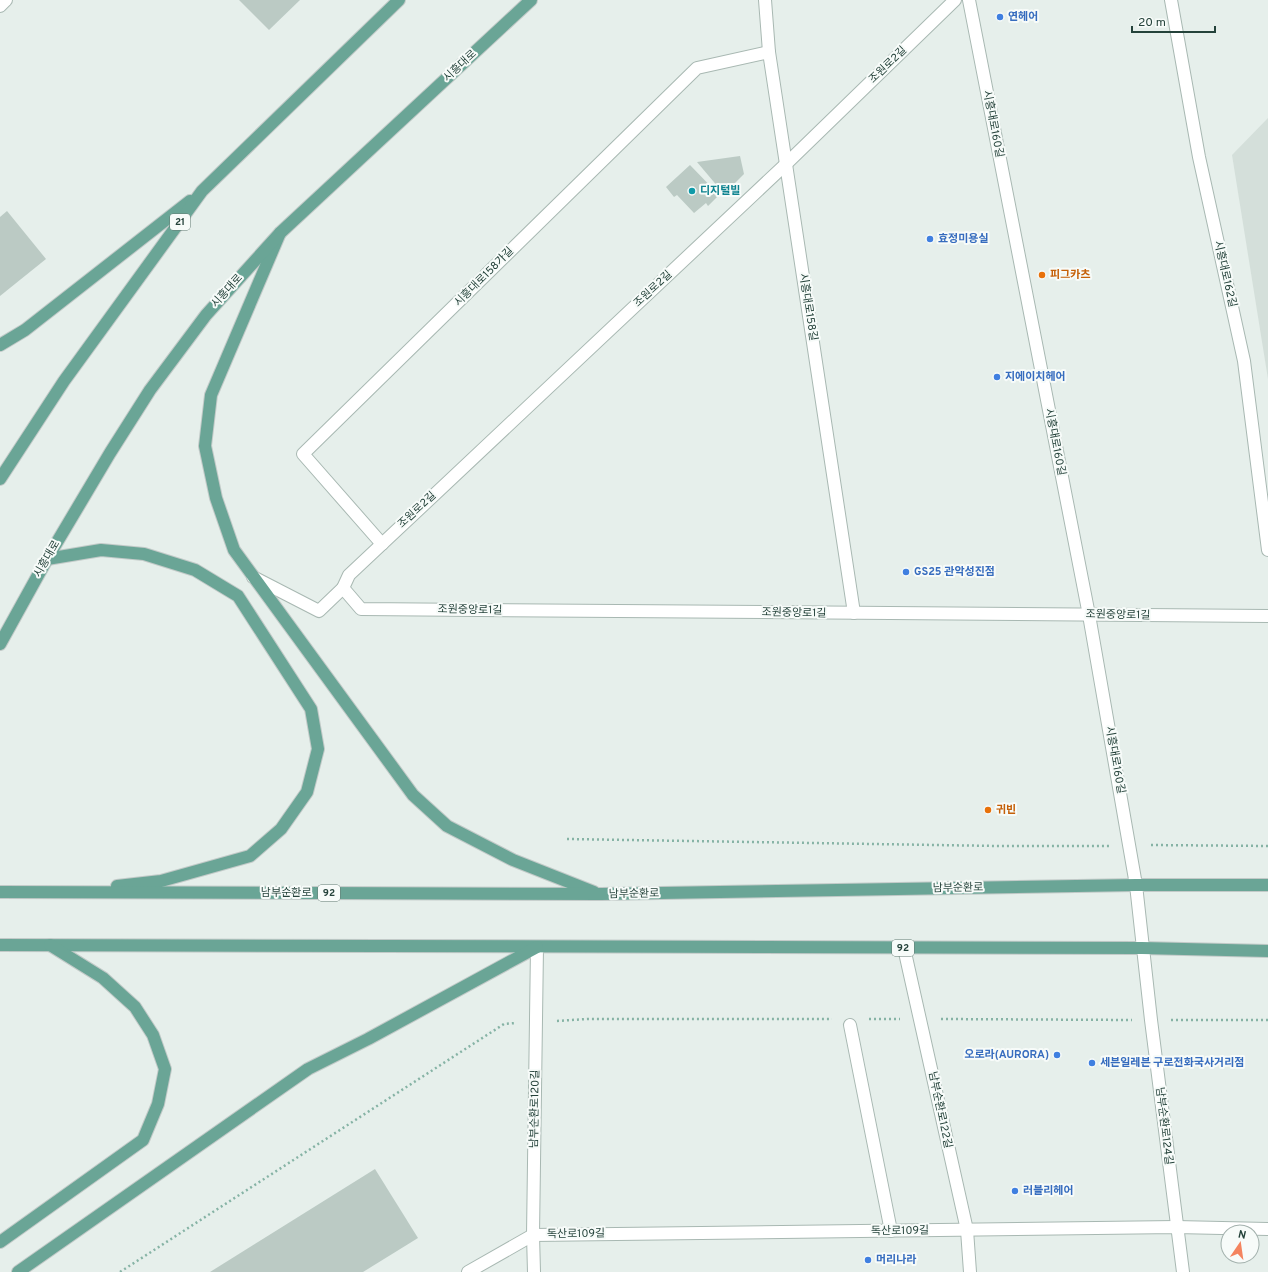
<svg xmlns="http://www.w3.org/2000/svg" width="1268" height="1272" font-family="Overpass,'Noto Sans KR',sans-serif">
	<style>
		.built { fill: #d4dfda }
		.building { fill: #bbcac4 }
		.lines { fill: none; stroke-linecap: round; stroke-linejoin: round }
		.minor-casing { stroke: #a8b8b2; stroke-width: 14 }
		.major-casing { stroke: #c2cac8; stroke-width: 14 }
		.path { stroke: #86b3a5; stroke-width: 2.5; stroke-dasharray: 2 3; stroke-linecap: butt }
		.minor { stroke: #fff; stroke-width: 12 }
		.major { stroke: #6aa596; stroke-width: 12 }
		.shop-dot { fill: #3f7fe0; stroke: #f7fbf9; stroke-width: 1.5 }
		.culture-dot { fill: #0f9aa8; stroke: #f7fbf9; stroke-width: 1.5 }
		.food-dot { fill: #e8710a; stroke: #f7fbf9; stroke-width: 1.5 }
		.labels { text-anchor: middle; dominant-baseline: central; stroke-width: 4; stroke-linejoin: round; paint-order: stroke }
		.shield { fill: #f7fbf9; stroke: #637a73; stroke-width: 1 }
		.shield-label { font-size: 10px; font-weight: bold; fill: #24423a }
		.shop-label { font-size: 11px; font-weight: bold; fill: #366cbe; stroke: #f7fbf9; text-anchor: start }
		.street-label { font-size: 11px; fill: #24423a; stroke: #f7fbf9 }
		.culture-label { font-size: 11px; font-weight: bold; fill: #0d838f; stroke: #f7fbf9; text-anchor: start }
		.food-label { font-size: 11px; font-weight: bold; fill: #c56008; stroke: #f7fbf9; text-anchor: start }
	</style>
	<rect width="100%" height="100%" fill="#e6efeb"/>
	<!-- built -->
	<path class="built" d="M1268,118v261l-36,-224z"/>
	<!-- building -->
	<g class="building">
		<path d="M239,0h61l-31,30z"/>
		<path d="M740,156l4,18 -20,20 -27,-32z"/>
		<path d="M690,165l29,30 -11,11 -2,-3 -12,10 -17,-18 -3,2 -8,-10z"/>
		<path d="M7,211l39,48 -46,37v-79z"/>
		<path d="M375,1169l43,69 -55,34h-153z"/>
	</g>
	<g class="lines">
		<!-- minor casing -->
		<g class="minor-casing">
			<g id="minor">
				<path d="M765,0l4,52 85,561"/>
				<path d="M955,0l-169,164 -404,380 -33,31 -6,13 18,21 907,7"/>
				<path d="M969,0l120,615 47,270 15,135 32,252"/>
				<path d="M1171,0l28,157 45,204 24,189"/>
				<path d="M0,6l6,-6"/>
				<path d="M382,544l-79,-90 394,-386 72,-16"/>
				<path d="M253,577l66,34 24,-23"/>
				<path d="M904,948l63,282 3,42"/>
				<path d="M850,1025l41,206"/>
				<path d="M468,1272l65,-37 643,-8 92,2"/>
				<path d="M534,1272l-1,-37 4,-288"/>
			</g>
		</g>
		<!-- major casing -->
		<g class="major-casing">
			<g id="major">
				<path d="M280,233l-69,162 -6,51 11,52 18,52 179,245 34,31 66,34 81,32"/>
				<path d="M0,345l25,-15 165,-129"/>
				<path d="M0,479l64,-98 138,-190 197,-191"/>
				<path d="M47,559l54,-9 43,4 51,16 43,26 73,113 7,40 -11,43 -26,37 -31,27 -89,25 -44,5"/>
				<path d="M0,644l47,-85 63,-106 40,-63 56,-75 74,-82 251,-233"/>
				<path d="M0,892l601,2 535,-9h132"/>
				<path d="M0,945l1142,3 126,3"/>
				<path d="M0,1242l143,-102 15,-36 7,-35 -12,-34 -18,-28 -32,-29 -53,-33"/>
				<path d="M18,1272l290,-203 60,-30 169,-92"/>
			</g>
		</g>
		<!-- path -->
		<g class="path">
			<path d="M567,839l430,7h113"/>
			<path d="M1151,845l117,1"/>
			<path d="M869,1019h31"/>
			<path d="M941,1019l191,1"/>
			<path d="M1171,1020h97"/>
			<path d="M557,1021l30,-2h245"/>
			<path d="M120,1272l384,-248 12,-1"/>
		</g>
		<!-- minor -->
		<use href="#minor" class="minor"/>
		<!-- major -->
		<use href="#major" class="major"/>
	</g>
	<!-- markers -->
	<g class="shop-dot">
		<circle cx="1000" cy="17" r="4"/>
		<circle cx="930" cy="239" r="4"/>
		<circle cx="997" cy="377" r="4"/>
		<circle cx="906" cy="572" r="4"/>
		<circle cx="1057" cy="1055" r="4"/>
		<circle cx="1092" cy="1063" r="4"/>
		<circle cx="1015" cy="1191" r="4"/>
		<circle cx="868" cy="1260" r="4"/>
	</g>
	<circle class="culture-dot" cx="692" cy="191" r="4"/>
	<g class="food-dot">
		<circle cx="1042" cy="275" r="4"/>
		<circle cx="988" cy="810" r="4"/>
	</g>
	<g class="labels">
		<!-- shield labels -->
		<g class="shield">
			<rect x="170" y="214" width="20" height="16" rx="3"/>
			<rect x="318" y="885" width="22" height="16" rx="3"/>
			<rect x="892" y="940" width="22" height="16" rx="3"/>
		</g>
		<g class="shield-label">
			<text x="180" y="222">21</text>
			<text x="329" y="893">92</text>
			<text x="903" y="948">92</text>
		</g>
		<!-- shop labels -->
		<g class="shop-label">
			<text x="1008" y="17">연헤어</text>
			<text x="938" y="239">효정미용실</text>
			<text x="1005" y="377">지에이치헤어</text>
			<text x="914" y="572">GS25 관악성진점</text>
			<text x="1049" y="1055" text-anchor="end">오로라(AURORA)</text>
			<text x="1100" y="1063">세븐일레븐 구로전화국사거리점</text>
			<text x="1023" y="1191">러블리헤어</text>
			<text x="876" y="1260">머리나라</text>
		</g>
		<!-- street labels -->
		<g class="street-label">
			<text transform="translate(888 65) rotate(-44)">조원로2길</text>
			<text transform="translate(460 66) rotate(-43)">시흥대로</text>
			<text transform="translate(993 124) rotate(79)">시흥대로160길</text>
			<text transform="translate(1225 274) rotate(77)">시흥대로162길</text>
			<text transform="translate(484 277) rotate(-45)">시흥대로158가길</text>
			<text transform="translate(653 289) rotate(-43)">조원로2길</text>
			<text transform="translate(227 291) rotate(-48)">시흥대로</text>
			<text transform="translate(808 307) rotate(81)">시흥대로158길</text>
			<text transform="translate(1055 442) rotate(79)">시흥대로160길</text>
			<text transform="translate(417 510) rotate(-43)">조원로2길</text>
			<text transform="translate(47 559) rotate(-60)">시흥대로</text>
			<text transform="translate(470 610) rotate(1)">조원중앙로1길</text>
			<text transform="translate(794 613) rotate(1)">조원중앙로1길</text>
			<text transform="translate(1118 615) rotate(1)">조원중앙로1길</text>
			<text transform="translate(1115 760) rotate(80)">시흥대로160길</text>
			<text transform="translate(958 888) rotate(-1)">남부순환로</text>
			<text x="286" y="893">남부순환로</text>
			<text transform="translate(634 894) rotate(-1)">남부순환로</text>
			<text transform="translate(535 1109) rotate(-89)">남부순환로120길</text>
			<text transform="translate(940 1110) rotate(78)">남부순환로122길</text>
			<text transform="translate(1164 1126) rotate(83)">남부순환로124길</text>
			<text transform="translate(900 1231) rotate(-1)">독산로109길</text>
			<text transform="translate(576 1234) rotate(-1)">독산로109길</text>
		</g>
		<!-- culture labels -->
		<g class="culture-label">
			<text x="700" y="191">디지털빌</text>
		</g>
		<!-- food labels -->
		<g class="food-label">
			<text x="1050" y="275">피그카츠</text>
			<text x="996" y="810">귀빈</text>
		</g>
	</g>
	<!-- north arrow -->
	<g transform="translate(1240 1244) rotate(13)"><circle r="19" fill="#f7fbf9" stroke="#a3b1ad"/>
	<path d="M0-3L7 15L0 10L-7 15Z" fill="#f4845f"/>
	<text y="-6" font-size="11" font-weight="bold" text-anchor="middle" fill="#24423a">N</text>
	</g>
	<!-- scale -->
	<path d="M1132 26v6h83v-6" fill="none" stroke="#24423a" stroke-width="2"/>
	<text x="1138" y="26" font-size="12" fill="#24423a" stroke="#f7fbf9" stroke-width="3" paint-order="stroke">20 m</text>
</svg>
